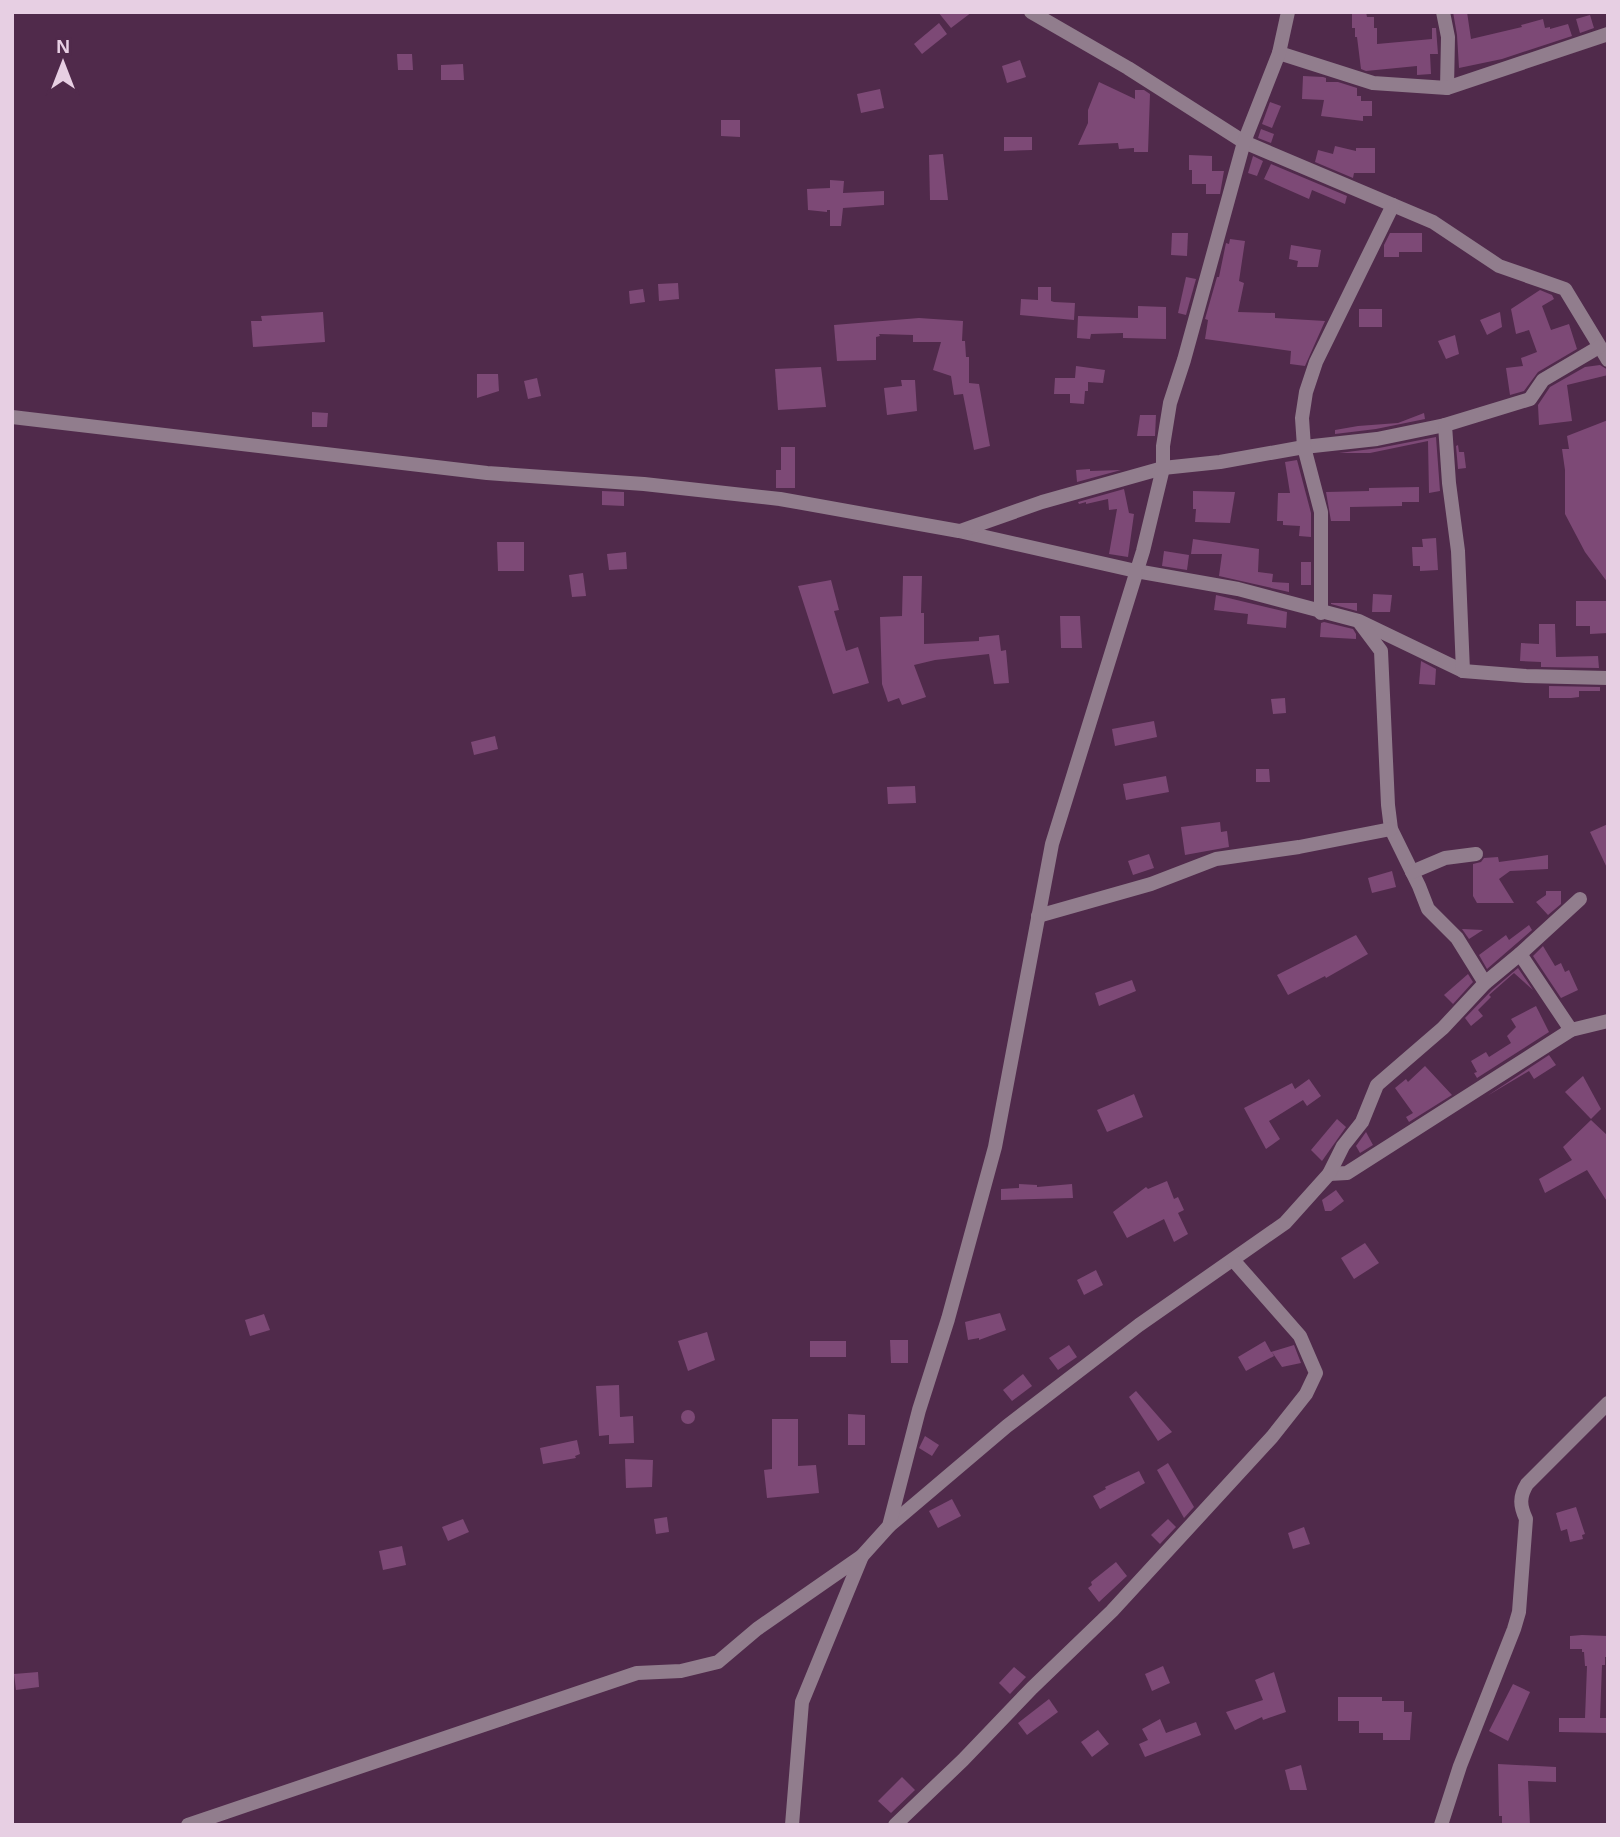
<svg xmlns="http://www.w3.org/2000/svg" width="1620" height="1837" font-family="Helvetica,sans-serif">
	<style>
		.building { fill: #7d4976 }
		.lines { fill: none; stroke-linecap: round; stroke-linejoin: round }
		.minor { stroke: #917d8d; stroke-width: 14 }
	</style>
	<rect width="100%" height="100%" fill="#502a4b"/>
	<!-- building -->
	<g class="building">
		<path d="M938,12h34l-21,16z"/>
		<path d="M1352,12h14l1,5h7v11h3v16l55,-5v-11h4l2,26h-8l1,20 -14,1v-9l-51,5 -5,-2 -4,-32h-2v-9h-3z"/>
		<path d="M1453,12h14l4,27 51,-12 -1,-2 22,-6 2,9 5,-1v2l18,-5 4,12 -70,23 -43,9 -2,-33z"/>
		<path d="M1590,15l4,13 -14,5 -4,-14z"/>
		<path d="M939,23l8,11 -25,20 -8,-10z"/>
		<path d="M397,54h15l1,16h-15z"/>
		<path d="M1020,60l6,17 -19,6 -5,-17z"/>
		<path d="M463,64l1,16h-23v-15z"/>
		<path d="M1303,76l20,1 3,1v4h12l19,6v8h4v5h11v15h-9v5l-42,-5 3,-16 -22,-1z"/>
		<path d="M1099,82l36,17v-9h9l6,4 -2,58h-14v-4l-15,1 -1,-6 -40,2 10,-22v-13z"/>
		<path d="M880,89l4,19 -23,5 -4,-19z"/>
		<path d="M1270,102l11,4 -9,22 -10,-4z"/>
		<path d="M721,120h19v17l-19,-1z"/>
		<path d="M1261,129l13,5 -3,9 -13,-5z"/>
		<path d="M1004,137h28v13l-28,1z"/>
		<path d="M1335,146l21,5v-3h19v25h-21l-1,5 -38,-16 3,-12 15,4z"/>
		<path d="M943,154l5,46h-18l-1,-45z"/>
		<path d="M1189,155l23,1v15h12l-4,23h-14v-10h-14v-14h-3z"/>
		<path d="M1253,156l10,5 -6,15 -9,-3z"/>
		<path d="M1271,164l76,32 -2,8 -33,-14 -3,9 -45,-20z"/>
		<path d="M830,180l14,1 -1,12 41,-2v14l-41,3 -2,18h-11v-16h-3v2l-19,-2 -1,-21 23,-1z"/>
		<path d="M1172,233h16l-1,23 -16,-1z"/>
		<path d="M1390,233h32v19h-23v5h-15v-12z"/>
		<path d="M1230,239l15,2 -6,40 5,2 -6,29 37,1v5l50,3 -20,45 -15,-2 1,-13 -86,-12 3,-19 -3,-1 12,-42h2l7,-34 3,1z"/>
		<path d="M1291,245l30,5 -3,17h-21l1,-6 -9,-2z"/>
		<path d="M1186,277l10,2 -10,36 -8,-2z"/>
		<path d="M678,283l1,16 -20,2 -1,-17z"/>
		<path d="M1038,287h13v14l3,1 21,1 -1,17 -54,-5 1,-16 17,1z"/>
		<path d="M643,289l2,13 -15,2 -1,-13z"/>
		<path d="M1540,290l12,5 2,4 -12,7 9,24 18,-6 8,25 -39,23 -14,19 -14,4 -4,-27 17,-2 -2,-8 16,-6 -8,-22 -13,4 -5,-25z"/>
		<path d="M1138,306l28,1v32l-43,-1v-5l-32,1 -1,5 -13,-1 1,-22 60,2z"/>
		<rect x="1359" y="309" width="23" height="18"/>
		<path d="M323,312l2,30 -72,5 -2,-26h11l-1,-5z"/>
		<path d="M1500,312l2,15 -15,8 -7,-15z"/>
		<path d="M919,318l44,3 -1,20h3l1,16h3v26l10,1 11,62 -16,4 -11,-56 -9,1 -3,-19 -18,-6 8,-28h-28v-7l-34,-1 1,2 -4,1v23l-39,1 -3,-36z"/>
		<path d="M1455,335l4,19 -13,5 -8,-18z"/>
		<path d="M1600,365l8,5v5l-41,10 5,36 -33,4 -1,-20 12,-18 35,-20z"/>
		<path d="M1076,366l29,4 -2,13 -15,-1v9h-3l-1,13 -14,-1v-9h-16l1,-16h20z"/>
		<path d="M821,367l5,40 -48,3 -3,-41z"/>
		<path d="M477,374h21l1,17 -22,7z"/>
		<path d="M537,378l4,18 -13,3 -4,-18z"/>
		<path d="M901,380h14l2,31 -30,4 -3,-27 18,-2z"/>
		<path d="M312,412l16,1 -1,14h-15z"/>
		<path d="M1424,413l1,6 -49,10 -41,5v-4l23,-4 40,-3z"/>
		<path d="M1140,415h16l-1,21h-18z"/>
		<path d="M1608,420v163l-23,-31 -20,-38v-44l-3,-21h7l-2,-13z"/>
		<path d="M1436,437l4,54 -11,2 -1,-52 -58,12h-31l40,-5z"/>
		<path d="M1458,445l1,7h5l2,16 -8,1 -2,-23z"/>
		<path d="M781,447h14v41h-19v-18h5z"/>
		<path d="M1297,460l14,53v24l-12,-1 1,-10 -17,-1v-4h-6l1,-28h12l-5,-31z"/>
		<path d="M1090,469v2l31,-1 -44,12 -1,-12z"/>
		<path d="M1419,487v15h-17v4l-52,1v14h-19l-5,-29 43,-1v-3z"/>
		<path d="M1124,489l5,24 5,1 -6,43 -19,-3 8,-45 -8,1 -1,-11 -22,5v-2l-7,2 -1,-2z"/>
		<path d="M602,491l22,1v14l-22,-1z"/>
		<path d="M1193,491l42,1 -5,31 -35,-1 1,-13h-3z"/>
		<path d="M1436,538l2,32 -18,1v-5h-7l-1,-19h11l-1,-8z"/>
		<path d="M1193,539l66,10 -1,23 15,2 -1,8 17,1v9l-70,-16 3,-22h-31z"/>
		<path d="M497,542h27v29h-26z"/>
		<path d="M1164,551l25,4 -2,15 -25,-4z"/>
		<path d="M626,552l1,17 -18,1 -2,-16z"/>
		<rect x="1301" y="562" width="10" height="23"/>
		<path d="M583,573l3,23 -14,1 -3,-22z"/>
		<path d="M903,576h19l-1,37h3v31l55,-3v-4l20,-2 2,16 5,-1 3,33 -15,1 -5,-30 -54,6 -21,5 12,32 -24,8 -3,-7 -11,4 -6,-18 -2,-67 22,-1z"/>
		<path d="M831,580l8,30 -5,1 12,40 12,-4 11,36 -36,11 -35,-108z"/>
		<path d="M1373,594l19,1 -2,17h-18z"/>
		<path d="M1216,595l71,17 -1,16 -39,-4 1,-10 -34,-4z"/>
		<path d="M1576,601h32v32l-18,1v-8h-14z"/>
		<path d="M1331,603h26v8l-26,-7z"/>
		<path d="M1060,616h20l2,32h-21z"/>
		<path d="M1324,622l29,7 3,5v5l-36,-2 1,-14z"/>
		<path d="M1539,624h16l1,33 42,-1 1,12 -58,-1v-5l-21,-1 1,-18 18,1z"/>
		<path d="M1421,661l15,8 -1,16 -16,-1z"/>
		<path d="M1549,686l51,1v4h-21v6l-8,1h-22z"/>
		<path d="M1285,698l1,15 -13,1 -2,-15z"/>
		<path d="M1154,721l3,16 -42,9 -3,-17z"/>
		<path d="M495,736l3,13 -24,6 -3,-13z"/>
		<path d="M1256,769h13l1,13h-14z"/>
		<path d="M1166,776l3,16 -43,8 -3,-16z"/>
		<path d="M915,786l1,17 -28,1 -1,-17z"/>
		<path d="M1220,822l1,10 6,-1 2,16 -44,8 -4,-28z"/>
		<path d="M1608,824v46l-18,-38z"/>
		<path d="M1149,854l5,14 -21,7 -5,-14z"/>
		<path d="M1548,855v14l-38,2 -11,8 15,24h-37l-4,-7v-32l8,-2 3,-4 14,-1 1,5z"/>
		<path d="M1392,871l4,16 -24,6 -4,-15z"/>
		<path d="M1546,891h15v13l-13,11 -12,-13 10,-7z"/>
		<path d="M1529,925l3,5 -45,39 -8,-14 27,-20 3,5z"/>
		<path d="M1462,929l21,1 -14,9z"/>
		<path d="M1356,935l12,19 -42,24 -1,-2 -37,19 -11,-20z"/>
		<path d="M1543,946l12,20 6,-3 4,9 4,-2 9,20 -17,8 -28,-42z"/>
		<path d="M1518,968l15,22 -19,-17 -25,22 2,2 -13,13 5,6 -12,10 -6,-8 27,-28z"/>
		<path d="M1468,974l5,8 -20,22 -9,-9z"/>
		<path d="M1132,980l4,11 -37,15 -4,-13z"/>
		<path d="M1536,1006l13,26 -72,46 -3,-5 3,-1 -6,-11 15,-9 3,5 22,-14 -4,-7 9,-9 -5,-8z"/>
		<path d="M1549,1055l7,10 -22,14 -5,-8 -42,25z"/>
		<path d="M1425,1066l27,29 -43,27 -3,-5 7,-4 -18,-25 11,-9 2,3z"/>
		<path d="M1583,1076l18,33 -10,10 -26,-27z"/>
		<path d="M1309,1079l12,17 -14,10 -4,-6 -34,21 11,18 -14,10 -22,-41 48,-25 3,6z"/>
		<path d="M1134,1094l9,23 -36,15 -10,-22z"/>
		<path d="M1337,1119l9,8 -24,34 -11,-11z"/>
		<path d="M1591,1120l17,16v67l-21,-33 -42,23 -6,-14 33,-19 -9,-13z"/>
		<path d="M1366,1132l7,13 -13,8 -4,-7z"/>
		<path d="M1167,1181l7,18 4,-2 6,13 -6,3 10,21 -14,8 -10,-23 -37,19 -14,-26 33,-25 2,2z"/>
		<path d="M1019,1184l18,1v2l35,-3 1,14 -72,2v-11l18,-1z"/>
		<path d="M1336,1190l8,11 -13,10h-6l-3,-11z"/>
		<path d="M1365,1243l14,20 -25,16 -13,-21z"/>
		<path d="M1096,1270l7,15 -19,10 -7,-15z"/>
		<path d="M1000,1313l6,17 -27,10v-2l-11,2 -3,-18z"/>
		<path d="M264,1314l6,16 -20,6 -5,-16z"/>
		<path d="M707,1332l8,28 -27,11 -10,-30z"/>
		<path d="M890,1340h18v23h-17z"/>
		<rect x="810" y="1341" width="36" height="16"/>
		<path d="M1265,1341l6,11 23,-7 7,18 -19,4 -10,-15 2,4 -28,15 -8,-14z"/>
		<path d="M1069,1345l8,12 -19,13 -9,-12z"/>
		<path d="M1023,1374l9,12 -20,15 -9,-11z"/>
		<path d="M619,1385l1,32 13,-1 1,27 -25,1v-9l-10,1 -3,-50z"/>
		<path d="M1136,1391l36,41 -14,9 -29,-44z"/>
		<circle cx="688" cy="1417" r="7"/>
		<path d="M848,1414l17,1v30h-17z"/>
		<path d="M772,1419h26v47l18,-1 3,28 -52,5 -3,-28 8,-1z"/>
		<path d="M925,1436l14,9 -7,11 -13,-8z"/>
		<path d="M577,1440l3,14 -5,2 1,2 -33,6 -3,-16z"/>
		<path d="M625,1459l28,1 -1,27 -26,1z"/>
		<path d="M1168,1463l26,44 -10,11 -27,-48z"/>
		<path d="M1139,1471l6,12 -45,26 -7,-13 13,-7 -1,-2z"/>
		<path d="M952,1499l9,17 -23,12 -9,-17z"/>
		<path d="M1576,1507l9,27 -3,1 1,4 -13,3 -3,-13 -6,2 -5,-18z"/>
		<path d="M667,1517l2,15 -13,2 -2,-15z"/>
		<path d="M463,1519l6,13 -21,9 -6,-14z"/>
		<path d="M1168,1519l8,8 -16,17 -9,-9z"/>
		<path d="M1304,1527l6,17 -17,5 -5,-16z"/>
		<path d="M402,1546l4,19 -23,5 -4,-19z"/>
		<path d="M1116,1562l11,14 -28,26 -11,-14 4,-3 -1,-3z"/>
		<path d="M1582,1635l26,1v21h-3v8h-3l-2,53h8v15l-49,-1v-14h26l2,-52h-2l-1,-14h-2v-3h-12v-13z"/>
		<path d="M1163,1666l7,17 -18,8 -7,-17z"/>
		<path d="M1014,1667l12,10 -16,17 -11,-11z"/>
		<path d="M38,1672l1,15 -23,3 -2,-16z"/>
		<path d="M1274,1672l12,40 -23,8 -1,-3 -27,13 -9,-18 37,-12 -8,-20z"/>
		<path d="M1513,1684l17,8 -22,49 -19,-10z"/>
		<path d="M1338,1697h44v4h22v11h8l-2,28h-27v-7h-24v-12h-21z"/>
		<path d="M1049,1699l9,13 -31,23 -9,-12z"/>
		<path d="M1160,1719l6,14 30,-11 5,13 -56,22 -6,-13 9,-4 -6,-11z"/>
		<path d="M1098,1730l11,14 -17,13 -11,-15z"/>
		<path d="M1498,1764l58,3v15l-28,-1 2,44h-28v-9h-3z"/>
		<path d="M1301,1765l6,25h-17l-5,-20z"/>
		<path d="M902,1777l13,13 -24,23 -13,-12z"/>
	</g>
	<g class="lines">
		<!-- minor -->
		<g class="minor">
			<path d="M1031,12l97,56 116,74 189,80 66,44 66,23 43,71"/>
			<path d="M1443,12l5,25 -1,51"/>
			<path d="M1279,53l94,30 74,5 161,-54"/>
			<path d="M12,417l475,56 157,11 136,15 179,32 177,40 102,18 121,32 104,50 63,5 82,2"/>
			<path d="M960,531l82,-29 121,-34 57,-6 84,-15 73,-8 68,-14"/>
			<path d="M1321,613v-101l-17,-65 -2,-29 4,-26 10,-30 77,-157"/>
			<path d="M1360,623l21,28 7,154 3,24 28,57 9,23 29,29 28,45"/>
			<path d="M1463,671l-5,-120 -9,-68 -4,-58 85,-26 13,-19 56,-33"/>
			<path d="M1412,872l33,-14 31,-4"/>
			<path d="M1038,916l113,-32 65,-25 83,-12 92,-18"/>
			<path d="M1520,954l51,76"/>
			<path d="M1329,1174l18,-1 224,-143 37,-9"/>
			<path d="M889,1526l118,-100 132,-101 146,-102 44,-49 14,-28 19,-24 15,-37 66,-57 42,-45 35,-29 60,-55"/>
			<path d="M188,1825l449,-152 44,-2 37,-9 39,-33 105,-73 27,-30 30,-116 29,-91 47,-172 57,-303 91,-293 20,-83v-22l7,-43 14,-43 60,-218 35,-89 9,-41"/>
			<path d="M792,1825l10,-123 60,-146"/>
			<path d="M895,1825l68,-65 69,-72 80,-77 160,-174 34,-43 10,-21 -16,-37 -66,-75"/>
			<path d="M1441,1825l19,-59 54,-137 5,-17 7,-93c-6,-13 -7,-22 1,-35l81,-81"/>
		</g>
	</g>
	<!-- border -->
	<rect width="1620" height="1837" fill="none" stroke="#e7cfe3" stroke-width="28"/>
	<!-- north arrow -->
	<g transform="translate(63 63)" stroke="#502a4b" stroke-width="5" paint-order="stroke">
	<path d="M0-5L12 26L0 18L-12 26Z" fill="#e7cfe3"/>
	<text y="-10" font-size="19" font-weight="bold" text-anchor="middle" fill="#e7cfe3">N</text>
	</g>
</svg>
